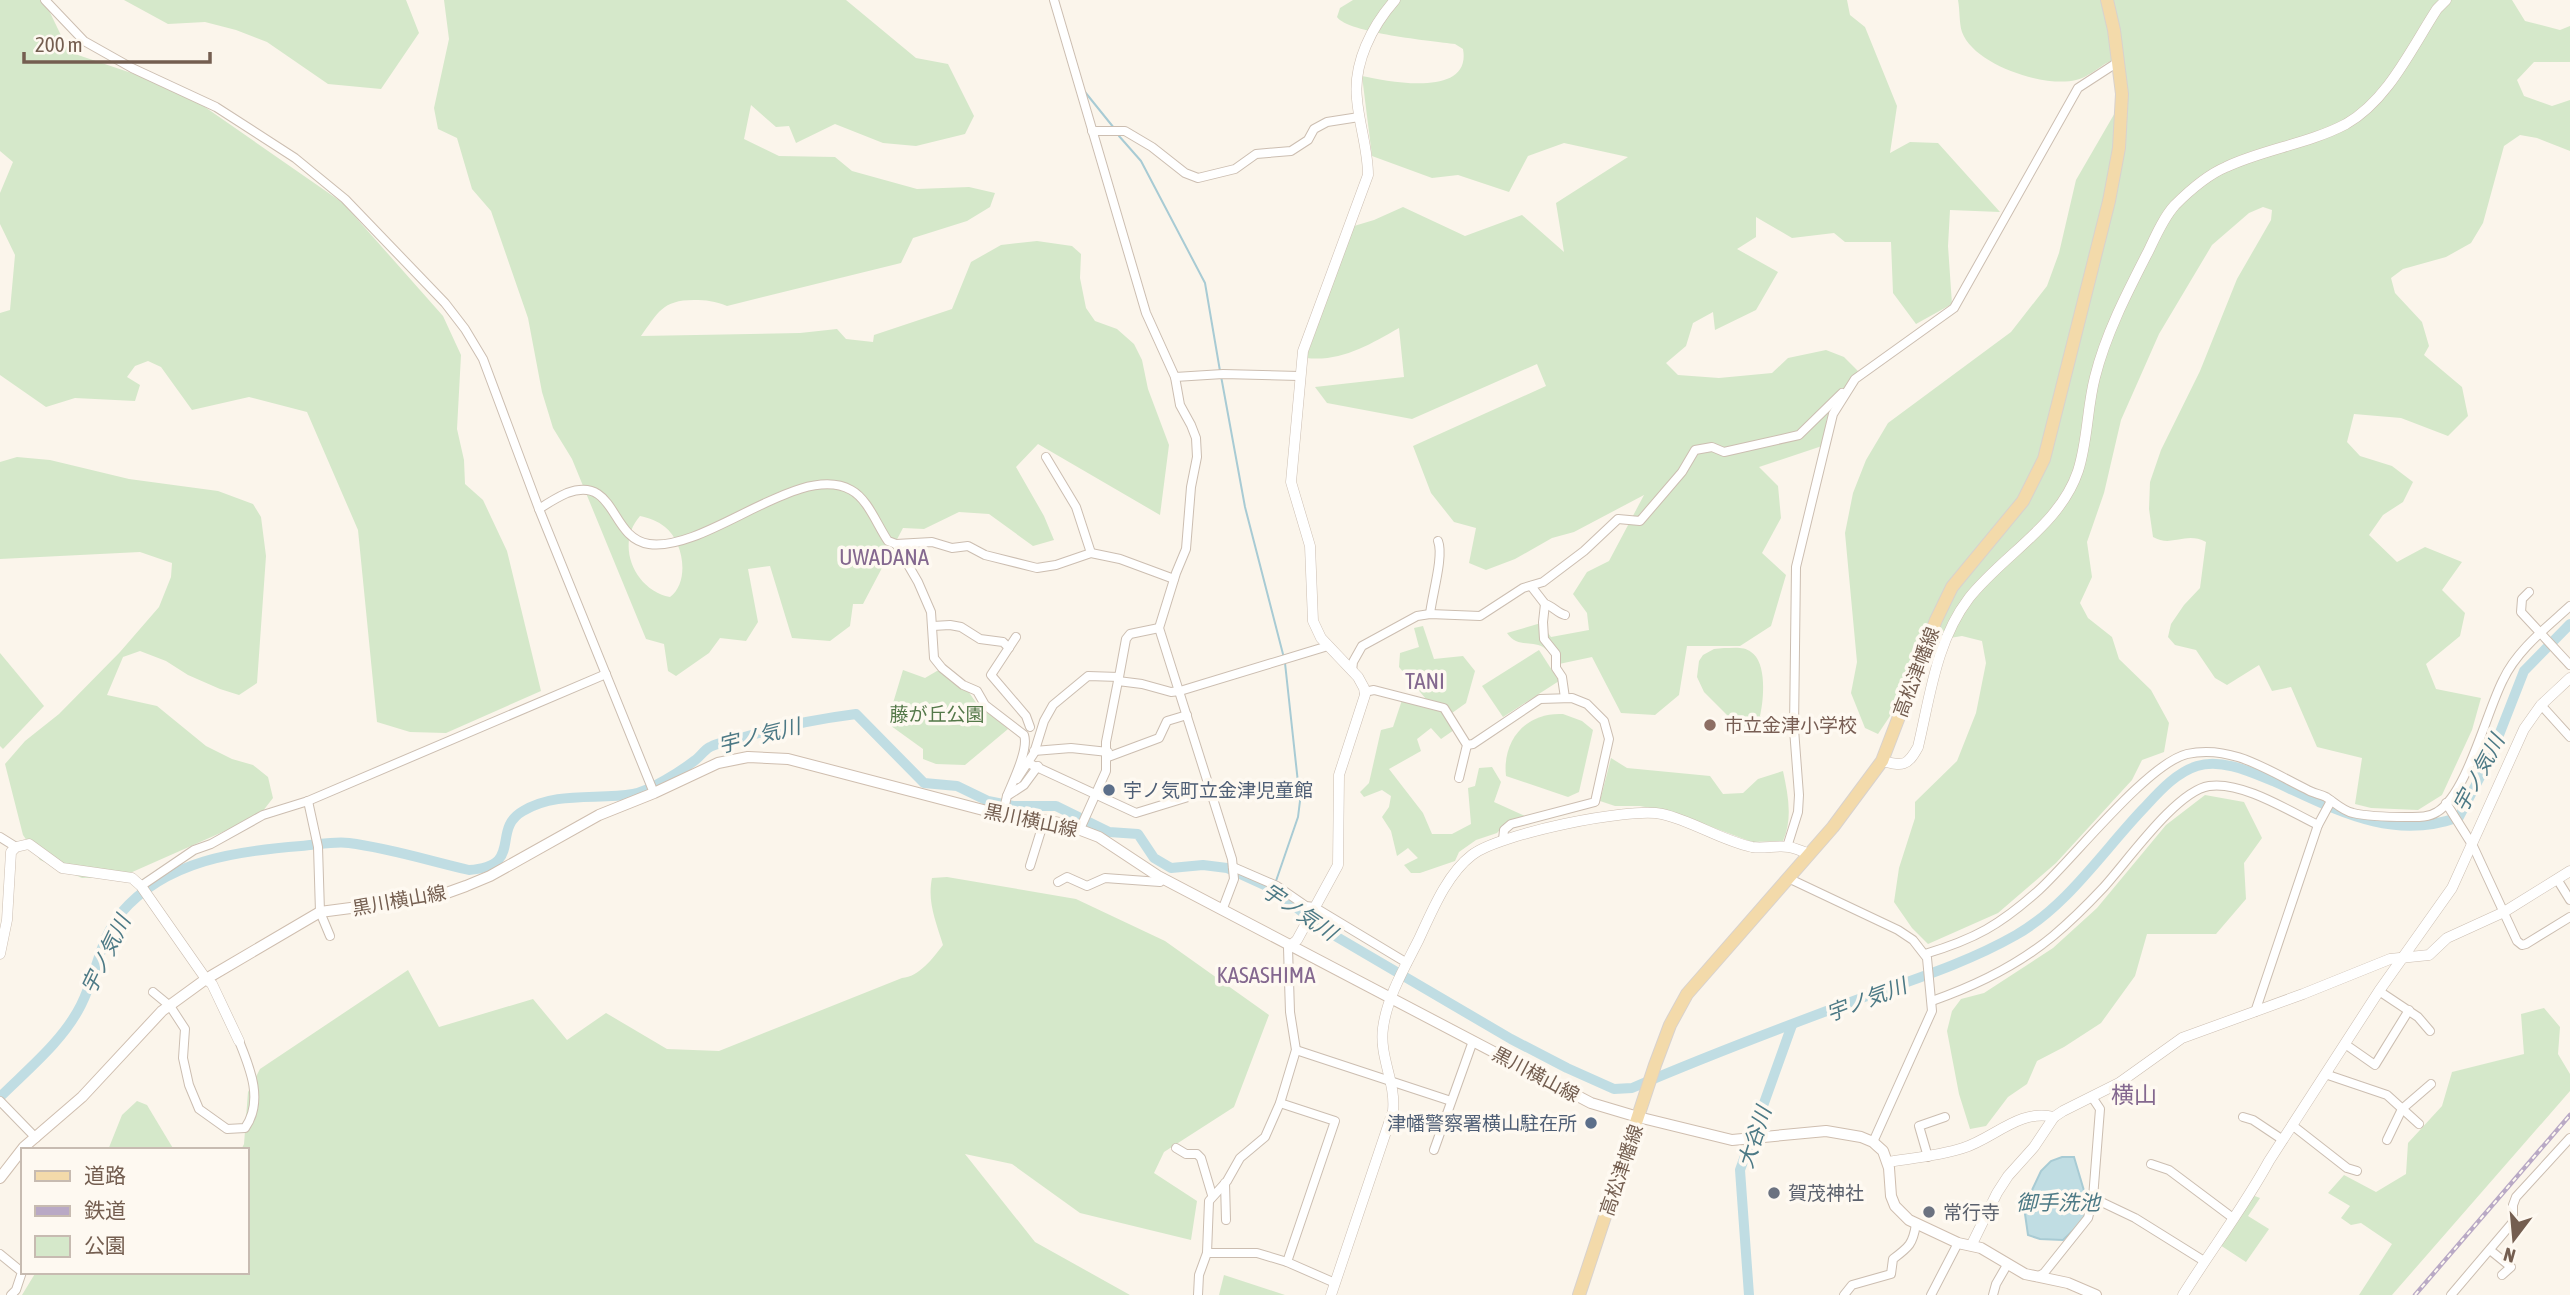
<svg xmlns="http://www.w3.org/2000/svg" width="2570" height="1295" font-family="'Asap Condensed','Noto Sans JP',sans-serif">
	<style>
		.green { fill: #d5e8ca; fill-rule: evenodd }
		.water { fill: #c0dde3; stroke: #a8cbd4; stroke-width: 2 }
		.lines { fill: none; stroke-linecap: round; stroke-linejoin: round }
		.stream { stroke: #a8cbd4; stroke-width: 2 }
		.river { stroke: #c0dde3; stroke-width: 10 }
		.minor-casing { stroke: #ccbeb1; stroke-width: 10 }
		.tertiary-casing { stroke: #ccbeb1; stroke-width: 11 }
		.secondary-casing { stroke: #cfbeaf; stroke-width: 12 }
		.primary-casing { stroke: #d8d2ce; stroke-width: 14 }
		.minor { stroke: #fff; stroke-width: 8 }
		.tertiary { stroke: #fff; stroke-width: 10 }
		.secondary { stroke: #fff; stroke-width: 10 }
		.primary { stroke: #f3daaa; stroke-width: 12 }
		.rail-casing { stroke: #b9a9c5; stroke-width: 4.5 }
		.rail { stroke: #fef9f1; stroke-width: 2; stroke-dasharray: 5; stroke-linecap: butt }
		.education-dot { fill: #8d6e63; stroke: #fef9f1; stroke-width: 2.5 }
		.service-dot { fill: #5c6f8a; stroke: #fef9f1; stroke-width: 2.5 }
		.worship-dot { fill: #6b7280; stroke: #fef9f1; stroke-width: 2.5 }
		.labels { text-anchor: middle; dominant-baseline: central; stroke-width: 7; stroke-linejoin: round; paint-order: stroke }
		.street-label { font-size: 19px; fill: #745e50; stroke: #fef9f1 }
		.park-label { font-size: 19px; fill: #547849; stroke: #fef9f1 }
		.education-label { font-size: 19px; fill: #785e54; stroke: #fef9f1; text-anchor: start }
		.service-label { font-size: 19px; fill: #4e5e75; stroke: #fef9f1; text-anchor: start }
		.worship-label { font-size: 19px; fill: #5b616d; stroke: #fef9f1; text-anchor: start }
		.water-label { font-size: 21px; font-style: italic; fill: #4c7985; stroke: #fef9f1 }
		.quarter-label { font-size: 23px; fill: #84688f; stroke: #fef9f1 }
	</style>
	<rect width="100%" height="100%" fill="#fbf5eb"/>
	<!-- green -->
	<g class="green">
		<path d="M0,0h44l25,52 110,37 164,114 100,113 18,39 -4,74 7,31 1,24 18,16 24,51 34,140 -95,42 -36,-1 -33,-10 -19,-192 -51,-118 -58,-15 -57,13 -31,-43 -13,-6 -13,5 -8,11 13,8 -5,16 -60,-3 -29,9 -46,-32v-62l10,-3 5,-55 -15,-31v-31l13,-31 -13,-11z"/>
		<path d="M124,0h282l13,33 -38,56 -53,-5 -61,-42 -31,-12 -31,-8 -37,2z"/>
		<path d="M444,0h402l70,58 32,6 26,52 -9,18 -49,12 -33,-3 -48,-19 -39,19 -7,-17 -13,1 -25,-22 -7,34 35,17 56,1 17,14 65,18 52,-2 26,6 -5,14 -23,14 -54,17 -12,25 -174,43c-12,-5 -21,-6 -33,-6 -32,0 -36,13 -53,36l159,-3 37,-4 9,10 27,3 1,-7 78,-26 19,-47 30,-17 36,-4 35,5 9,8 -1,24 6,30 9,13 22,8 17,15 8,16 6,29 21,56 -9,70 -122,-71 -22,23 28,49 10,24 -21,6 -44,-32 -30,-2 -35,17 -21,-1 -40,76h-10l-3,22 -20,15 -38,-3 -22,-72 -22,3 10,53 -12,19 -26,-3 -11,15 -33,23 -8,-5 -4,-27 -18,-5 -74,-180 -19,-31 -11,-36 -14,-74 -37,-107 -19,-22 -15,-51 -19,-9 -4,-21 15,-69zM640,516c9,2 18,5 25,11 19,15 25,55 5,70 -36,-7 -55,-53 -30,-81z"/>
		<path d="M1353,0h494l3,15 15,12 32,79 -7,47 20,-11 28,1 62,69 -50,-2 -2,36 4,58 -36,20 -23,-31 -2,-51h-46l-11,-9 -42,5 -36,-21v20l-19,12 41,23 -22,38 -41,20 -2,-18 -20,11 -7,23 -20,17 12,12 41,3 53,-5 16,-15 38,-8 18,7 14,14 -31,47 -5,28 -63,21 19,19 3,32 -19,35 24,22 -15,51 -31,20h-53l-8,49 -24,20 -34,-2 -29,-56 -33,7c-4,-5 -10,-13 -16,-17 -13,-7 -26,1 -36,-14l34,-10 10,14 38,-7 -2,-17 -14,-19 14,-22 22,-11 35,-66 -70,37 -22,6 -37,21 -29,11 -17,-7 7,-35 -22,-6 -23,-29 -18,-47 133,-60 -9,-22 -125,55 -85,-16 -12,-16 89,-10 -5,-49c-30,17 -58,34 -93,30l48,-132 20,-6 29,-13 62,29 57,-21 42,37 -8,-49 72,-46 -64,-14 -36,13 -19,36 -51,-17 -26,3 -60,-22 -10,-80c28,6 110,22 101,-27l-8,-5c-23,-3 -107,-11 -118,-27l3,-9z"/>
		<path d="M1958,0h554l13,21 35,9 10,-4v36h-36l-17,18 7,16 28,10 18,-6v51l-33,-13 -17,-3 -16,11 -21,77 -12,20 -25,14 -43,12 -12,9 4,15 27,29 7,24 -5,9 38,32 6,29 -20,20 -47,-18 -47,-4 -7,28 13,14 32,10 21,16 -10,20 -20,13 -14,20 28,27 28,-15 37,15 -20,28 23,23 -5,23 -34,28 10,25 45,9 -9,32 -30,65 -24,15 -47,-2 -16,-4 7,-46 -45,-11 -26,-60 -19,4 -13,-26 -32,20 -12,-7 -19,-28 -21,-5 -7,-8 3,-13 13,-19 16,-17 6,-46c-21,-11 -34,6 -53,-5l-4,-28 1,-27 11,-32 39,-79 37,-92 34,-59 1,-10 -9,-3 -14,6 -37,32 -53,89 -38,86 -17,73 -17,49 5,35 -12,26 8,15 24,19 7,22 32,31 18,33 -5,29 -22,8 -10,20 -76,83 -58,50 -70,31 -16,-16 -18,-26 5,-34 16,-50v-16l42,-41 19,-48 10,-50 -4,-22 -20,-5 -25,4 -31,40 -16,36 -12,18 -13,-6 -14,-35 6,-31 -12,-129 8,-40 13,-33 22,-37 123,-91 36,-46 12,-33 17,-73 51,-88 -3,-33c-22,0 -28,16 -48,21 -31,8 -102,-15 -114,-48 -3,-9 -2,-22 -4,-32z"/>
		<path d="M17,457l33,3 79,19 89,12 35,13 8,13 5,39 -9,127 -18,12 -19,-6 -32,-14 -22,-14 -26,-10 -17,6 -16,38 50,11 49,40 26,13 21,6 15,12 5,21 -14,18 -138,61 -39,1 -42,-18 -17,-25 -18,-71 20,-23 34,-27 61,-62 39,-45 12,-30 1,-14 -32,-11 -140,7v-97z"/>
		<path d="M1423,626l11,33 29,-3 12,15 -9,32 -14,10 -3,11 5,6 -13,9 -10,-11 -14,11 4,12 -32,18 34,44 9,21h20l19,-10 -3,-36 7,-2 4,-18 13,-1 9,15 -7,20 31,14 -17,5 -11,12 -21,7 -17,12 -4,9 -35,12h-9l-7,-8 14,-7 -10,-10 -11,8 -6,-25 -9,-14 7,-10 2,-11 -9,-6 -18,7 -4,-5 9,-9 12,-53 12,-3 9,-27 20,6 4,-7 -27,-32 1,-14 19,-6 -5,-19z"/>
		<path d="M1724,648c9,0 20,-2 27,4 16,10 13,48 9,64l3,3c-9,6 -18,9 -29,7l-8,-10 1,-1 -23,-23 -7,-15 2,-16 4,-6 11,-6z"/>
		<path d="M1539,650l20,31 -56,36 -21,-31z"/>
		<path d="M0,653l44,53 -41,43 -3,-3z"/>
		<path d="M942,668l26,23 9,13 31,25 -43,36 -29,-1 -13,-5v-10l-36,-26 16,-53 22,8z"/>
		<path d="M1563,714l19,7 11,9 -14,62 -11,5 -62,-21c-4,-36 20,-64 57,-62z"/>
		<path d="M1611,758l16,10 83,8 13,18 20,-1 15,-14 25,-8c5,24 10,47 0,70l-31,1 -78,-29 -34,-7h-25l-15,-5z"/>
		<path d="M2205,795l39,7 18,36 -18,25 2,36 -30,35h-69l-12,42 -34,47 -37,24 -27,14 -10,23 -19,13 -22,29 -16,3 -11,-35 -12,-63 5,-20 9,-12 23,-6 69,-45 44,-40 69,-83z"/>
		<path d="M947,877l129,22 89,42 104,74 -35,92 -70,45 -10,21 43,28 -6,39 -111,-27 -68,-49 -47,-10 70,88 95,53h-1108l14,-23h211v-122h-6l3,-6 4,-52 12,-23 148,-99 31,57 94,-28 34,41 39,-27 61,36 52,2 183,-73c17,-1 31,-20 41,-33 -7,-23 -16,-43 -11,-67z"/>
		<path d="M2544,1008l16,19 -2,27 12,20v17l-178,204h-33l33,-51 -31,-21 -10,2 -10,-7 9,-12 -22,-13 16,-18 32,17 30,-18 2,-31 34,-37 10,-34 72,-18 -3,-40z"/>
		<path d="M137,1101l10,4 27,45h-66l14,-35z"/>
		<path d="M2252,1195l8,3 -12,18 21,13 -23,33 -26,-17z"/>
		<path d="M1224,1275l61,20h-66z"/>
	</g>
	<!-- water -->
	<path class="water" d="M2062,1157h12l11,37 5,7 -8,21 -19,18 -23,-1 -12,-4 -4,-28 17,-36 10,-10z"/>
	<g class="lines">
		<!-- stream -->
		<g class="stream">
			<path d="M1085,92l29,36"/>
			<path d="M1119,136l22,25 64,122 15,88"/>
			<path d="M1221,376l24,131 39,151"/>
			<path d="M1276,881l22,-64 2,-16 -15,-138"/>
		</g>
		<!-- river -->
		<g class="river">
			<path d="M0,1097c28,-28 63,-56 81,-92 15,-29 19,-67 40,-92 45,-53 116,-62 180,-67 16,-1 33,-5 48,-3 40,5 81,18 120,27 56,-4 21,-40 54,-59 33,-20 74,-11 110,-17 17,-3 48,-23 61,-33 6,-4 10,-11 16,-14 9,-5 21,-6 31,-9 37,-11 76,-19 115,-24l68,69 33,3 31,15 25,5h43l53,26 29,2 16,24 17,10 32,-3 24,3 46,21 52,41 186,109 56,29 47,21 18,-1c75,-32 151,-61 227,-89 53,-19 108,-36 157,-64 51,-29 87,-84 127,-126 15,-16 32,-36 54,-43 24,-8 54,6 76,15 62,28 118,61 186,36l31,-59 34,-87 46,-47"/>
			<path d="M1749,1295l-9,-125 52,-145"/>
		</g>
		<!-- minor casing -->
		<g class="minor-casing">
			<g id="minor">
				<path d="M45,0l39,41 48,27 84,39 79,51 50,41 100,104 20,26 18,30 56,150 115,284"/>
				<path d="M1054,0l92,313 29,64 5,28 11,20 5,13 1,19 -6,30 -5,62 -10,24 -17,55 73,231 2,20 -11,29"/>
				<path d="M1092,131h33l27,16 33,26 13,5 37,-9 21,-15 35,-3 17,-11 6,-11 13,-7 32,-5"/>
				<path d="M1175,377l48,-3 76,2"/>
				<path d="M1046,457l30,50 15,46"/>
				<path d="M539,509c9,-6 19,-12 28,-16 50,-18 42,45 82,51 58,8 150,-83 202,-54 17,9 26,35 37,51l8,3 22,38 13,30 3,46 8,10 21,17 14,6 8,14 39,30c5,14 -11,46 -17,61"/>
				<path d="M896,544l36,-2 20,6 16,-2 17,9 52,13 19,-3 35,-12 29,6 54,20"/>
				<path d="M1531,586l14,18c8,2 12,9 20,11"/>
				<path d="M2529,592l-7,7 -1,13 49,53"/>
				<path d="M1545,604l-2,18 1,17 12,15v14l6,9 3,21"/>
				<path d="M1430,614c2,-19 14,-58 8,-73"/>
				<path d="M933,626l17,-1 11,2 19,12 23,3 6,6"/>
				<path d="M1016,637l-25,38 35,41 4,11"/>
				<path d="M1352,671l1,-9 9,-16 55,-30 13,-2 50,2 43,-28 20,-6 41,-31 34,-32 22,2 42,-49 13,-22 17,-3 12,5 75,-17 43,-42"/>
				<path d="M1364,692l10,-2 70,18 23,37 -8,33"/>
				<path d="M2541,705l29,32"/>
				<path d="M1467,745l6,-1 67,-45 32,-1 15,6 17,17 5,18 -14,63 -84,22 -7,6 -1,10"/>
				<path d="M1034,751l37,-3 37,4"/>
				<path d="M1108,757l51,-19 8,-17 20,-6"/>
				<path d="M1028,763l108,50 75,-23"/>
				<path d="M1017,779l17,-26 10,-32 9,-16 35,-29 31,1 7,-38 4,-5 29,-6"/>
				<path d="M308,801l10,46 2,65 10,24"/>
				<path d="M2446,803l27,43 44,95 5,4 4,-1 44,-27"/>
				<path d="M1003,813l4,-17 17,-11 14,-19"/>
				<path d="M1080,829l26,-58v-29l12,-61 24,3 29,8 9,-1 148,-45"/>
				<path d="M0,837l16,10"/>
				<path d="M1787,847l11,-35 1,-17 -5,-66 2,-162 37,-153 22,-35 99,-71 124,-220 40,-26"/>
				<path d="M1030,866l14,-45"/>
				<path d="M1233,867l44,19 29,20 8,1 93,56"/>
				<path d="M1788,878l110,52 15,10 14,18 5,53 -59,131"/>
				<path d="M2557,879l13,21"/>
				<path d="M1058,882l9,-5 20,9 18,-8 55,4 3,-4"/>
				<path d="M141,886l53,-36 17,-6 52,-29 45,-14 298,-127"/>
				<path d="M1925,954c50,-15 75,-29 114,-64 34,-31 108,-126 148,-136 44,-10 82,17 119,35 6,4 14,5 20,8 8,5 17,14 27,16 17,4 36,4 53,4 10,0 22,1 31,-5 30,-18 49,-99 66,-132 14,-30 43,-52 67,-74"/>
				<path d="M2379,991l39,26 12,14"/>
				<path d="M153,992l17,14 15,23 -2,29 6,27 10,24 28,20 18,-1c19,-27 5,-60 -6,-87"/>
				<path d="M1932,1001c43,-15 86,-36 121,-65 18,-15 34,-31 50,-48 24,-26 73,-97 106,-102 33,-5 80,25 109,39"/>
				<path d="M2255,1012l63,-187 13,-24"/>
				<path d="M2345,1044l30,21 34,-55"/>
				<path d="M1296,1050l155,51"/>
				<path d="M2329,1069l-1,6 59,20 32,29"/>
				<path d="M0,1101l36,37"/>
				<path d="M1280,1103l55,18 -48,141"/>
				<path d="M2243,1117l10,3 30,20"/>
				<path d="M2292,1125l55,43 10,3"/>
				<path d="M2387,1140l15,-31 29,-25"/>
				<path d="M1176,1148l10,6h11l4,4 11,37"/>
				<path d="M1434,1150l39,-109"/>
				<path d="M1928,1157l-9,-31 26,-9"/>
				<path d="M2151,1164l18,6 64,48"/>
				<path d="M1225,1183l1,37"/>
				<path d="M2093,1198l42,20 69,43"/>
				<path d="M2490,1250l21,17 -9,8"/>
				<path d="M1207,1253h50l30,9 48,21"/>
				<path d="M0,1254l22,18 -6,18 -5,5"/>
				<path d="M2037,1277l7,-4 44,-55 5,-20 7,-89 -8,-12"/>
				<path d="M1198,1295l1,-20 8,-22 2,-52 18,-20 13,-23 25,-21 15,-34 16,-53 -6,-38 -2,-64 3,-3"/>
				<path d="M1844,1295l8,-10 39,-11 2,-15c16,-12 20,-15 23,-35"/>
				<path d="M1931,1295l27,-52"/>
				<path d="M1993,1295l3,-11 11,-19"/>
				<path d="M2451,1295l62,-73v-17l3,-8 54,-59"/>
			</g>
		</g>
		<!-- tertiary casing -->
		<g class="tertiary-casing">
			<g id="tertiary">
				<path d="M1882,761c21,5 25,6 36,-14 12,-50 18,-106 51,-149 34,-43 91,-73 109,-127 10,-31 9,-64 17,-94 11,-44 33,-86 54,-127 7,-15 15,-33 26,-45 15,-15 32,-30 51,-38 38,-18 82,-23 120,-43 42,-24 65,-75 91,-115l9,-9"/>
				<path d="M1291,945l6,-5 41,-75 1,-90 26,-80 -1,-7 -6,-11 -37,-39 -8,-17 -3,-75 -19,-64 12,-131 65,-176c0,-26 -9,-50 -11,-76 -4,-36 15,-73 38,-99"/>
				<path d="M0,954l7,-34 4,-68 5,-5 13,-3 33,24 70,10 9,8 65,93 6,5 27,57"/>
				<path d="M1888,1162c25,-4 50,-6 75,-14 30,-9 57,-40 91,-31"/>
				<path d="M1972,1244l25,-51 11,-17 26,-29 20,-30 9,-6 56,-28 63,-45 121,-44 87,-35 39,-4 18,-17 57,-26 66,-41"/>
				<path d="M1331,1295l62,-184c3,-29 -14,-54 -10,-83 4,-31 22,-61 36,-89 13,-28 28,-65 53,-84 27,-21 156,-48 190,-41 31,7 58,26 90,33 12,2 25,-2 37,0 6,1 13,4 20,7"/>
				<path d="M2183,1295c28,-45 61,-88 86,-134l110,-170 73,-103 72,-159 17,-24 29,-27"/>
			</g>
		</g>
		<!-- secondary casing -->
		<g class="secondary-casing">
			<path id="secondary" d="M0,1178l24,-31 58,-50 80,-86 44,-32 114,-67 92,-12 29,-5 25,-9 24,-10 109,-61 55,-22 64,-30 30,-6 40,2 199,52 78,13 34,13 59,39 433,227 47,14 94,23 94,-9 35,6 12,5 10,9 6,17 2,28 4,10 14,14 49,23 23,5 44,26 43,9 28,12"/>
		</g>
		<!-- primary casing -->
		<g class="primary-casing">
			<path id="primary" d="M1579,1295l76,-230 15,-40 17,-31 146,-167 49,-66 54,-141 16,-33 71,-86 21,-42 65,-258 10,-53 3,-54 -8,-64 -7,-30"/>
		</g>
		<!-- minor -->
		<use href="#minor" class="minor"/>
		<!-- tertiary -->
		<use href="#tertiary" class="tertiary"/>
		<!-- secondary -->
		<use href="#secondary" class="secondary"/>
		<!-- primary -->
		<use href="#primary" class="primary"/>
		<!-- rail casing -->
		<g class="rail-casing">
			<path id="rail" d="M2415,1295l155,-180"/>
		</g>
		<!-- rail -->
		<use href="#rail" class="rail"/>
	</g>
	<!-- markers -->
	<circle class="education-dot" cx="1710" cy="725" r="7"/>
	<g class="service-dot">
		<circle cx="1109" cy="790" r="7"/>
		<circle cx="1591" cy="1123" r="7"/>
	</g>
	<g class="worship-dot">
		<circle cx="1774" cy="1193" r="7"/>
		<circle cx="1929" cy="1212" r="7"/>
	</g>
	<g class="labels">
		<!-- street labels -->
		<g class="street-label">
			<text transform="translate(1916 672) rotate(-69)">高松津幡線</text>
			<text transform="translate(1031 820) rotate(12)">黒川横山線</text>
			<text transform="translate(399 900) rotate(-10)">黒川横山線</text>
			<text transform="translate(1536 1074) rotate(28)">黒川横山線</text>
			<text transform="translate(1621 1170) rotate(-71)">高松津幡線</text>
		</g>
		<!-- park labels -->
		<g class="park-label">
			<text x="937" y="714">藤が丘公園</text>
		</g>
		<!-- education labels -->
		<g class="education-label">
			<text x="1724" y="725">市立金津小学校</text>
		</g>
		<!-- service labels -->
		<g class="service-label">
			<text x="1123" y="790">宇ノ気町立金津児童館</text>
			<text x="1577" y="1123" text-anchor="end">津幡警察署横山駐在所</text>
		</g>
		<!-- worship labels -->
		<g class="worship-label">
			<text x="1788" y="1193">賀茂神社</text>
			<text x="1943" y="1212">常行寺</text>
		</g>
		<!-- water labels -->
		<g class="water-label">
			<text transform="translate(759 735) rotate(-14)">宇ノ気川</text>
			<text transform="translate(2478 773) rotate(-62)">宇ノ気川</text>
			<text transform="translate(1300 911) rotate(34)">宇ノ気川</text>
			<text transform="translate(105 954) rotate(-64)">宇ノ気川</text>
			<text transform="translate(1866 999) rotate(-21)">宇ノ気川</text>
			<text transform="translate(1754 1137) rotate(-72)">大谷川</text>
			<text x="2058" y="1202">御手洗池</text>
		</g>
		<!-- quarter labels -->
		<g class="quarter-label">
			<text x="884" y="557">UWADANA</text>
			<text x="1425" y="681">TANI</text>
			<text x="1266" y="975">KASASHIMA</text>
			<text x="2134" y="1095">横山</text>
		</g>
	</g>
	<!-- legend -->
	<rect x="21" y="1148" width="228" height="126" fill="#fef9f1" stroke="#c7bbb1" stroke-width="2"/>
	<rect x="35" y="1171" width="35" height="10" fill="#f3daaa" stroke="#c7bbb1" stroke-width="2"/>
	<text x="84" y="1183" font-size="21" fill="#745e50">道路</text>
	<rect x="35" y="1206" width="35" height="10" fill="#b9a9c5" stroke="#c7bbb1" stroke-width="2"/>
	<text x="84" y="1218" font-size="21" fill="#745e50">鉄道</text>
	<rect x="35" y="1236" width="35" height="21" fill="#d5e8ca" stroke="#c7bbb1" stroke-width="2"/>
	<text x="84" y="1253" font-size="21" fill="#745e50">公園</text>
	<!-- north arrow -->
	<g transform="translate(2514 1239) rotate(196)" stroke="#fef9f1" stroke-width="5" paint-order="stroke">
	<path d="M0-5L12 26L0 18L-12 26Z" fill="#745e50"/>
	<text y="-10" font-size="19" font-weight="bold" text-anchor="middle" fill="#745e50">N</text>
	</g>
	<!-- scale -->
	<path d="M24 52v10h186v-10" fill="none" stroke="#745e50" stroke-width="3.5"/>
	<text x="35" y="52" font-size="21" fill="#745e50" stroke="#fef9f1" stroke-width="5" paint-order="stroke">200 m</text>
</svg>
